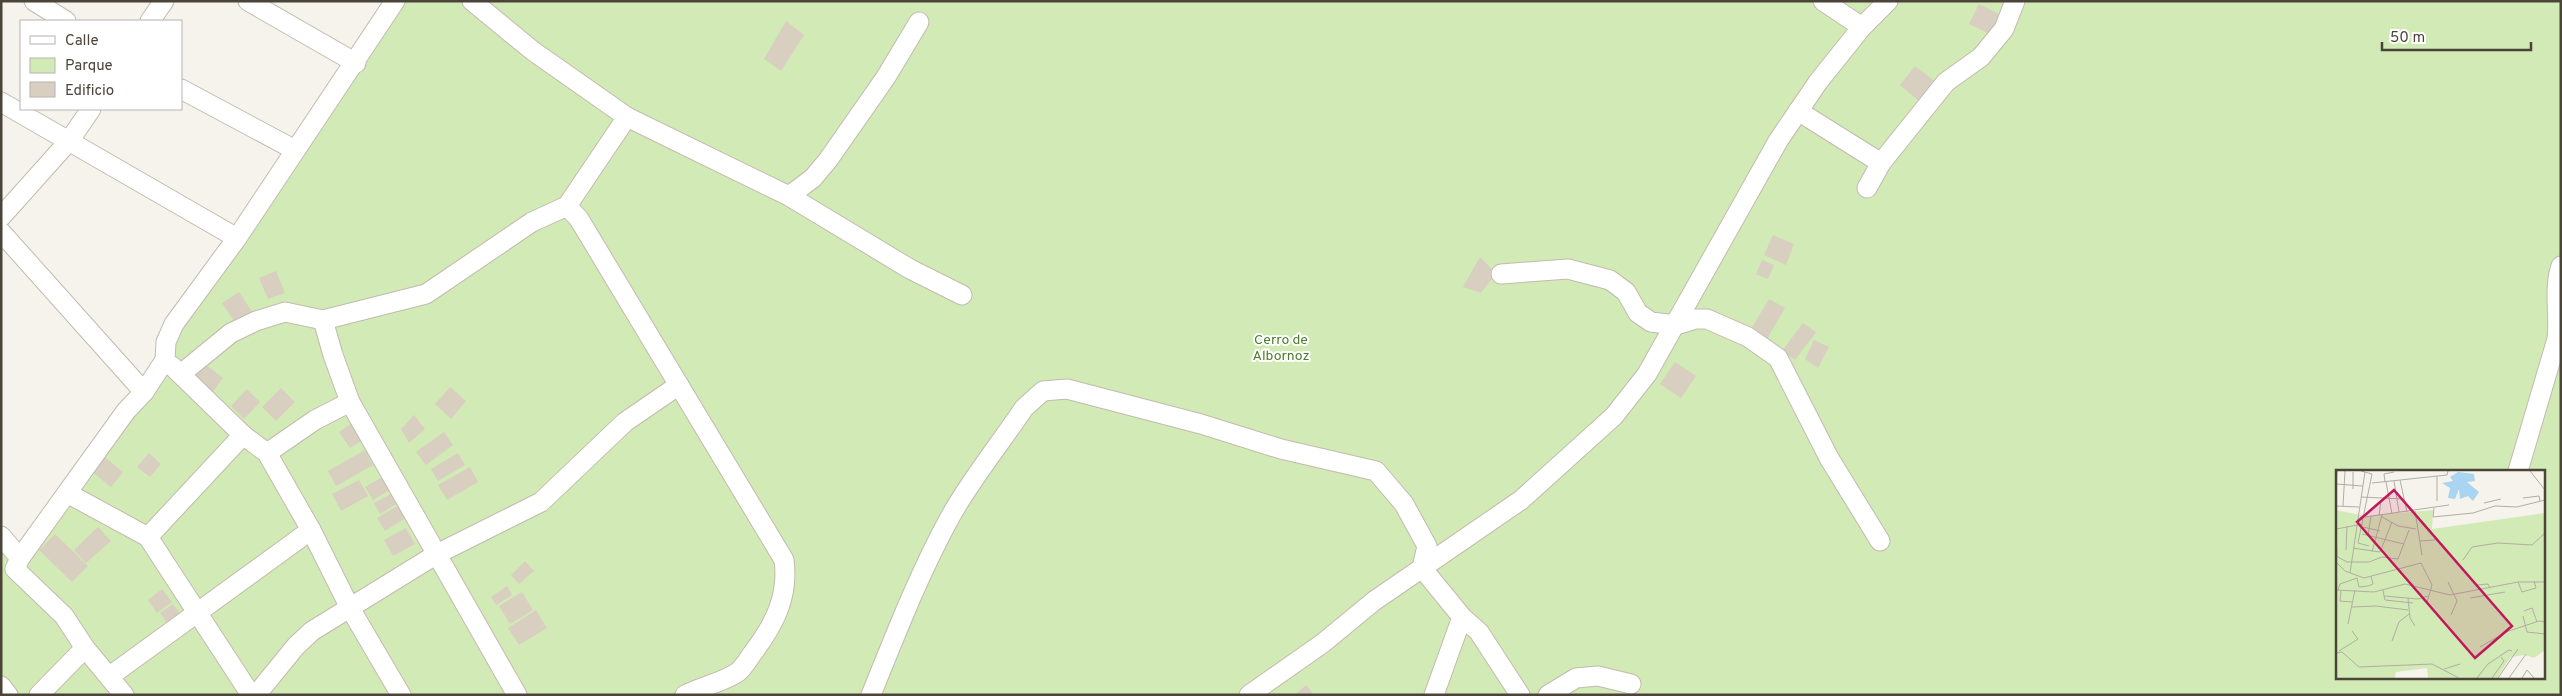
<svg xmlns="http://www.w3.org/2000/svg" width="2562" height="696" font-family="Overpass,sans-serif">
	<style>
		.green { fill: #d2eab5; fill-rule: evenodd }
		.building { fill: #d8cfc1 }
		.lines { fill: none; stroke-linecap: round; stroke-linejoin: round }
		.minor-casing { stroke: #c2bbae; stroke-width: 21 }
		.minor { stroke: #fff; stroke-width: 19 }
		.labels { text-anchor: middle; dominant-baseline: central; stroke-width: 4; stroke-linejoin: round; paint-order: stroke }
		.park-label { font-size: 14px; fill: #4a7f2a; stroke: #fff }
		.inset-road { fill: none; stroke: #b2ada4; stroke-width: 1 }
		.view { fill: #c2185b; fill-opacity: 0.15; stroke: #c2185b; stroke-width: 2.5 }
		.inset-edge { fill: none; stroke: #4b4439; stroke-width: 2.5 }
	</style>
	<rect width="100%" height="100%" fill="#f6f3ec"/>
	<!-- green -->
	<path class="green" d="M406,1h2155v694h-2560v-143l27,-13zM2337,471h206v206h-206z"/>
	<!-- building -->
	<g class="building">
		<path d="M1979,4l26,13 -9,20 -27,-13z"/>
		<path d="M786,21l18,14 -23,36 -17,-12z"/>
		<path d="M1915,66l26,20 -16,20 -25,-21z"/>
		<path d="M1773,235l21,9 -8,21 -22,-10z"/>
		<path d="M1480,257l16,16 -15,20 -18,-6z"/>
		<path d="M1762,260l12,5 -6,14 -12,-5z"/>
		<path d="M276,271l9,22 -17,6 -9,-21z"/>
		<path d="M239,292l14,21 -17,11 -14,-21z"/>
		<path d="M1769,299l16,9 -18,31 -16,-10z"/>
		<path d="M1803,323l13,9 -21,28 -13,-9z"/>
		<path d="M1814,340l15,7 -11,21 -13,-9z"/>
		<path d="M1675,362l21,14 -15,22 -21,-14z"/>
		<path d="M205,364l18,14 -11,15 -19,-15z"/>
		<path d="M450,387l16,14 -15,18 -16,-15z"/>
		<path d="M281,388l14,14 -19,19 -14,-14z"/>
		<path d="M247,389l13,13 -16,17 -13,-13z"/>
		<path d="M414,415l11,14 -16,14 -8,-14z"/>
		<path d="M352,423l11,17 -13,8 -11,-16z"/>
		<path d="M444,432l9,13 -27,20 -10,-13z"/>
		<path d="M365,450l8,15 -37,21 -8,-15z"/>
		<path d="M149,453l12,11 -11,13 -13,-10z"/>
		<path d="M458,453l7,12 -27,16 -7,-12z"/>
		<path d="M102,455l21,17 -12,15 -21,-17z"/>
		<path d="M470,467l8,15 -31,18 -9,-15z"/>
		<path d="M382,477l8,13 -17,10 -8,-13z"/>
		<path d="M359,480l9,16 -27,15 -9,-17z"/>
		<path d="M393,493l5,10 -18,11 -6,-11z"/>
		<path d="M399,505l7,13 -21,13 -8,-13z"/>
		<path d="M98,527l13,14 -25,22 -12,-13z"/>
		<path d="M406,528l9,16 -22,12 -9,-16z"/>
		<path d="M55,534l33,32 -16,16 -33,-32z"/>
		<path d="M525,561l9,10 -15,13 -8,-9z"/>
		<path d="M507,586l5,9 -16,10 -5,-8z"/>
		<path d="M162,589l10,13 -15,11 -9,-13z"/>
		<path d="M522,592l11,18 -23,14 -11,-18z"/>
		<path d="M173,604l11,15 -13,10 -11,-16z"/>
		<path d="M536,610l11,18 -28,17 -11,-17z"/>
		<path d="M1306,685l8,10h-19z"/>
	</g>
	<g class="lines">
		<!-- minor casing -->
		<g class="minor-casing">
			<g id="minor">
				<path d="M34,1l32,20"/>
				<path d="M248,1l108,62"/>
				<path d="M472,1l61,50 94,66 162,79 121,73 52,26"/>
				<path d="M1823,1l39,26"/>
				<path d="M150,21l14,-20"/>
				<path d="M181,89l114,61"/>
				<path d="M1,102l236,136"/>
				<path d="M1798,111l83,52"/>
				<path d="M1867,188l14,-25 65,-81 35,-25 23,-28 11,-28"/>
				<path d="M789,196l24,-18 15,-18 58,-83 33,-55"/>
				<path d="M567,206l12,13 205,341c5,37 -10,65 -32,94 -4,6 -9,14 -14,18 -14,10 -38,15 -53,23"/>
				<path d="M1,217l68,-76 22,-32"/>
				<path d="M1,232l143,160"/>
				<path d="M1501,274l67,-5 42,11 16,12 12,21 13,9 25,3 20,-6h11l41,18 30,21 51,100 51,83"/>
				<path d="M323,320l10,35 17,47 167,293"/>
				<path d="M172,366l71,69 24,18 44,77 39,78 51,87"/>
				<path d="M182,373l49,-40 25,-12 29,-9 38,8 103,-26 106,-72 35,-16 60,-89"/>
				<path d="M267,453l48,-33 35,-18"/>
				<path d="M2518,471l39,-132c3,-24 -4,-50 4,-73"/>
				<path d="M67,493l81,44 103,158"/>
				<path d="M1,536l19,22"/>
				<path d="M148,537l95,-102"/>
				<path d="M110,676l201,-146"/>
				<path d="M1,686l7,9"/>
				<path d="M39,695l46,-47"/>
				<path d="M124,695l-39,-47 -21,-32 -49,-47 5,-11 106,-147 18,-19 21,-32 1,-18 8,-18 63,-86 158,-237"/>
				<path d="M256,695l40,-49 16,-15 125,-77 104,-52 84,-80 54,-37"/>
				<path d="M871,695c24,-59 47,-119 78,-176 20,-37 51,-75 75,-111l19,-17 24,-2 134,35 80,25 95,22 28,33 23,42 -5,22 40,49 17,15 41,63"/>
				<path d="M1249,695l74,-52 51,-42 147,-101 93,-84 33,-42 131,-233 40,-59 44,-55 26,-26"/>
				<path d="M1434,695l28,-78"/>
				<path d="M1548,695l28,-17 22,-2 33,8"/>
			</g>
		</g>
		<!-- minor -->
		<use href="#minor" class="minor"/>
	</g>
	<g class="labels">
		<!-- park labels -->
		<g class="park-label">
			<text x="1281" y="340">Cerro de<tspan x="1281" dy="16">Albornoz</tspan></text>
		</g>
	</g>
	<!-- overview -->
	<g transform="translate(2336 470)">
		<rect width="209" height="209" fill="#f6f3ec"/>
		<path d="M0,40l30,6 67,-6 -1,19 113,-16v137l-11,8 -9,-3 -14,2 -14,21h-69l-1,-10 -31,4 -1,6h-59z" fill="#d2eab5"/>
		<path d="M122,2l16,2 1,7 -8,1 12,10 -6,9 -5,-5 -8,3 -1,-10 -4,10 -7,-1 2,-10 -8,-5 11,-2 -3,-4z" fill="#a9d4f2"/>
		<path class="inset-road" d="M25,1l11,3 -14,69 11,3M194,1l15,19M64,10l7,32M58,11l5,31M49,12l-1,-8 10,-2M50,12l6,32M36,13l75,-8 1,-4M0,14l27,2M0,19l1,-18M17,19v-17M25,27l43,2M187,28l16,-2 1,5M101,31v-25M148,33l17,-4M0,36l23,1M7,36l2,-35M98,38l-1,9 40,-4 22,-7 22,1 28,-7M79,41l7,44M43,46l2,-16M29,47l84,-12M46,47l16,9 18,3M27,57l17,4M0,59l1,28M0,59l27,-5M26,64l42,10M32,66l3,-20M84,71l15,-1M17,78l27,4 12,-30M10,80l1,-24M36,82l10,-37M0,86l11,6h22l13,-5 16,2 11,-29M127,90l9,-13 26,-4 34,2 13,-12M0,92l9,9 19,7 57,-15 11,22 -5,17 5,6M14,103l15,-101M21,108l2,9 9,-1 5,-2 -2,-8M112,112l9,19 -6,14M182,112l4,10 14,-4 -2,-7M141,115l11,-1 2,4M0,120l38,2 31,-8 45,11 68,-13h27M2,120l2,-6 17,-6M47,120l1,6 34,3 10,-3M5,121l-1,10 12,1M48,126l1,4 28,3M72,128l2,20 5,8M134,128l35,-6M16,137l24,-1 32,4M188,141l8,-3 5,14M187,146l4,16 18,2M12,154l7,-34M56,171l7,-19 10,-8M144,177l26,-15 33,-11 6,1M3,181l19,-12 -6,-8M0,183l6,-1 17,15 73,-3 27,14M108,199l16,-5M141,208l11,-14 21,-14 3,1M156,208l12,-17 -3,-4M162,208l20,-29M173,208l17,-24M186,208l5,-8 7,8"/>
		<path class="view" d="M58,20l118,136 -37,32 -118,-136z"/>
		<rect width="209" height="209" class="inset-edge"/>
	</g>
	<!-- border -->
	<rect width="2562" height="696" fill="none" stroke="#4b4439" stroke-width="5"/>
	<!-- legend -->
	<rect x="20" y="20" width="162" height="90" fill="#ffffff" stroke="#b7b4b0"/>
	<rect x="30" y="36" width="25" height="8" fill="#ffffff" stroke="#b7b4b0"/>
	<text x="65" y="45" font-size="15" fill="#4b4439">Calle</text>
	<rect x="30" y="58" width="25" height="15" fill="#d2eab5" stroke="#b7b4b0"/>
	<text x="65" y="70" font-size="15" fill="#4b4439">Parque</text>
	<rect x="30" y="82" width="25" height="15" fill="#d8cfc1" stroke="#b7b4b0"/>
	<text x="65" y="95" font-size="15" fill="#4b4439">Edificio</text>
	<!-- scale -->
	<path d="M2382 42v8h149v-8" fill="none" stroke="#4b4439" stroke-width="2.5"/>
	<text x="2390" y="42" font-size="15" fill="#4b4439" stroke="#ffffff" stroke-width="4" paint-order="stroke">50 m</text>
</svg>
